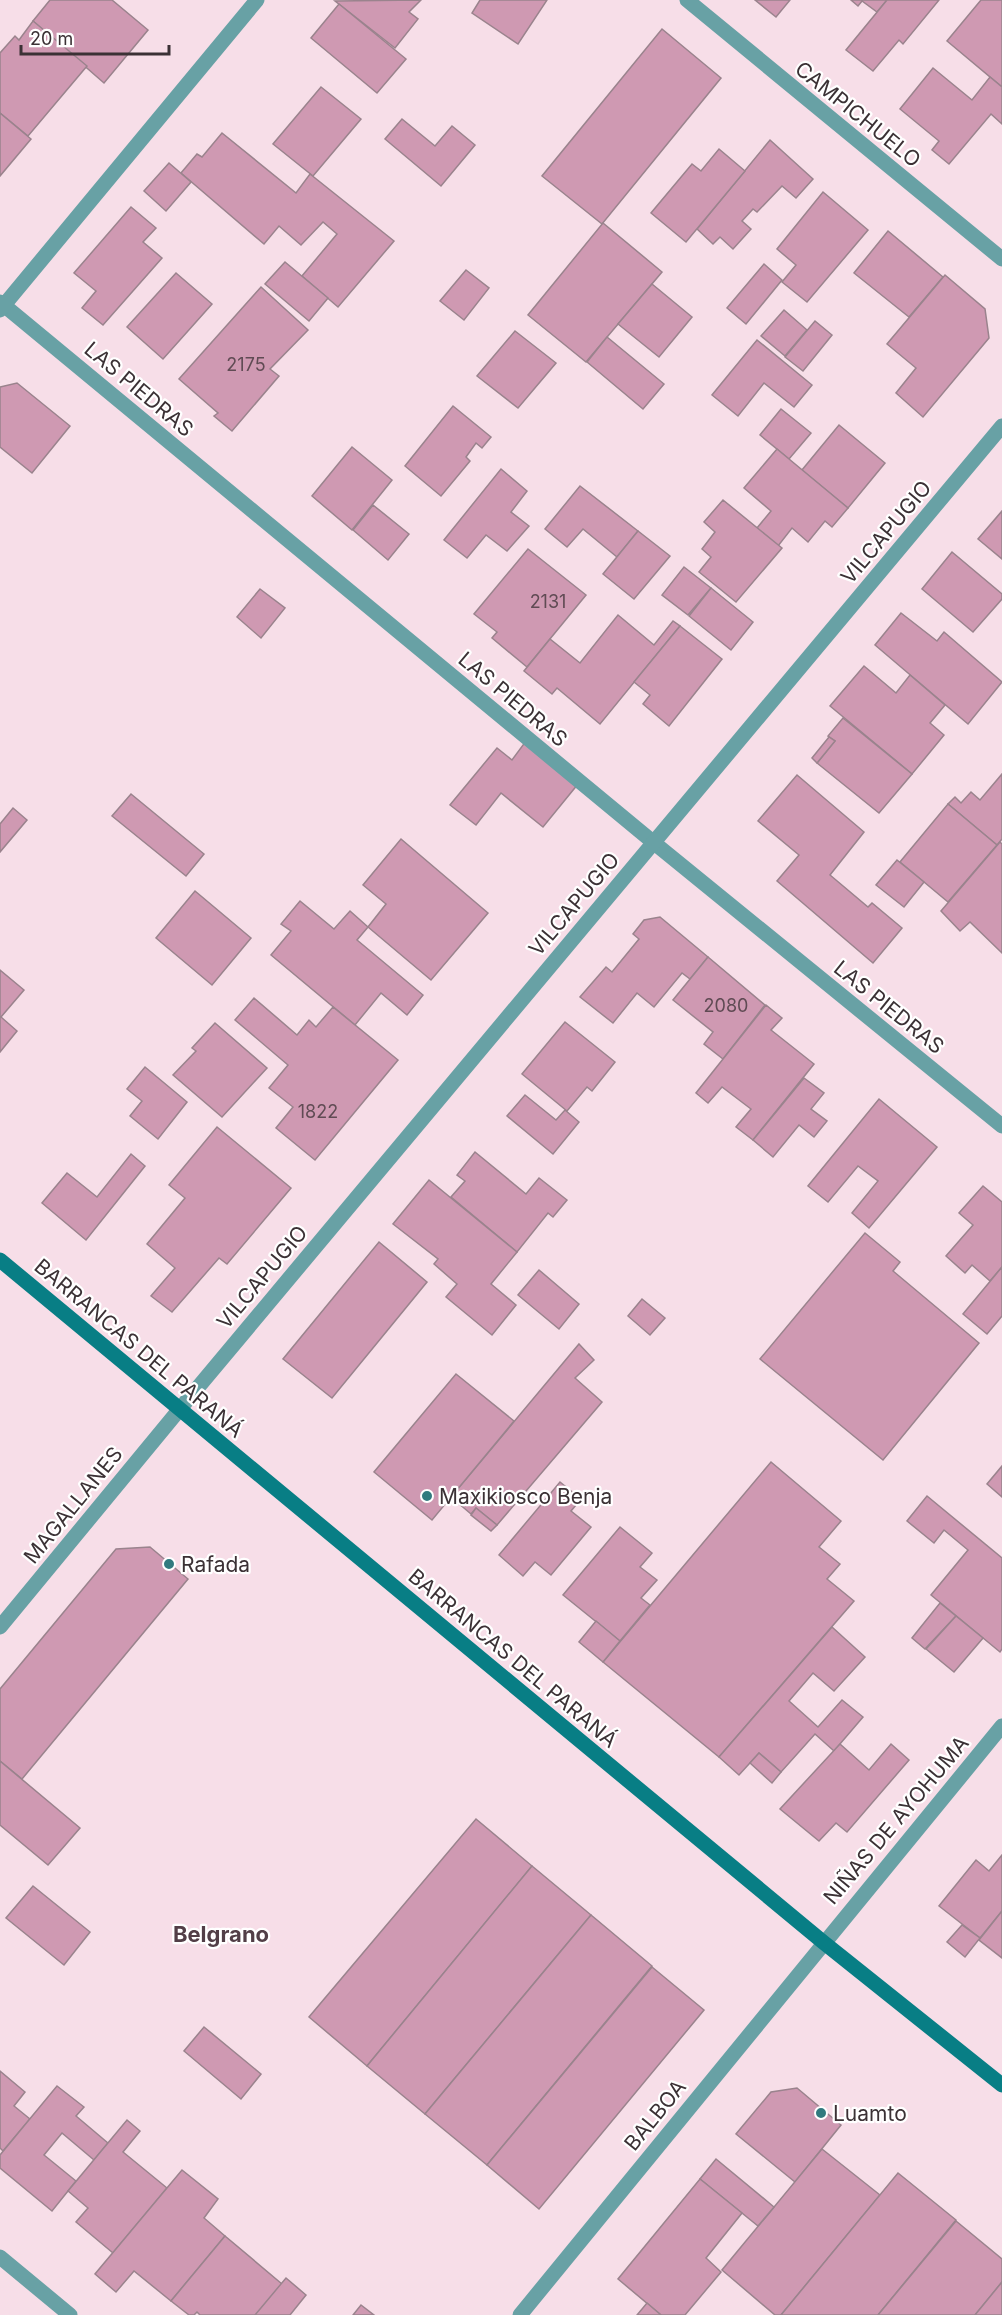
<svg xmlns="http://www.w3.org/2000/svg" width="1002" height="2315" font-family="Inter,sans-serif">
	<style>
		.building { fill: #cf99b2; stroke: #9a838d; stroke-width: 1.5 }
		.lines { fill: none; stroke-linecap: round; stroke-linejoin: round }
		.street { stroke: #68a1a5; stroke-width: 15 }
		.secondary { stroke: #087e85; stroke-width: 15 }
		.poi-dot { fill: #317a7f; stroke: #fff; stroke-width: 2 }
		.labels { text-anchor: middle; dominant-baseline: central; stroke-width: 4.5; stroke-linejoin: round; paint-order: stroke }
		.number-label { font-size: 18px; fill: #604b54 }
		.street-label { font-size: 21px; fill: #3b3135; stroke: #fff }
		.poi-label { font-size: 21px; fill: #3b3135; stroke: #fff; text-anchor: start }
		.neighbourhood-label { font-size: 22px; font-weight: bold; fill: #523e47; stroke: #fff }
	</style>
	<rect width="100%" height="100%" fill="#f7dee8"/>
	<!-- building -->
	<g class="building">
		<path d="M50,0h62l36,30 -44,53 -71,-62z"/>
		<path d="M421,0l-12,12 9,7 -23,29 -60,-47z"/>
		<path d="M480,0h67l-29,44 -46,-31z"/>
		<path d="M755,0h35l-14,17z"/>
		<path d="M851,0h36l-10,12 -15,-11 -4,5z"/>
		<path d="M887,0h52l-36,44 -4,-4 -26,31 -27,-21z"/>
		<path d="M981,0h21v87l-55,-46z"/>
		<path d="M339,4l67,55 -29,34 -66,-55z"/>
		<path d="M33,21l54,45 -59,70 -28,-23v-60l15,-17 4,4z"/>
		<path d="M662,29l59,49 -119,146 -60,-48z"/>
		<path d="M933,68l39,32 18,-23 12,10v37l-11,-10 -42,50 -17,-14 7,-9 -39,-32z"/>
		<path d="M321,87l40,32 -48,57 -40,-32z"/>
		<path d="M0,113l31,26 -31,37z"/>
		<path d="M402,119l33,27 17,-20 23,19 -34,41 -56,-47z"/>
		<path d="M222,133l74,60 14,-19 84,67 -56,66 -36,-31 35,-42 -14,-12 -22,23 -22,-19 -15,18 -83,-71 16,-19 5,3z"/>
		<path d="M770,140l43,39 -17,19 -14,-12 -25,26 -4,-3 -11,12 9,8 -18,20 -13,-12 -7,7 -16,-15z"/>
		<path d="M719,149l26,22 -59,71 -35,-29 41,-49 9,7z"/>
		<path d="M169,163l22,19 -25,29 -22,-20z"/>
		<path d="M823,192l45,38 -61,72 -25,-20 14,-17 -19,-16z"/>
		<path d="M131,207l25,21 -13,14 19,16 -59,67 -21,-17 14,-17 -22,-18z"/>
		<path d="M603,223l59,49 -76,90 -58,-47z"/>
		<path d="M888,231l55,46 -34,40 -55,-44z"/>
		<path d="M285,262l43,36 -19,23 -44,-37z"/>
		<path d="M764,264l18,16 -36,44 -19,-16z"/>
		<path d="M466,270l23,18 -25,32 -24,-19z"/>
		<path d="M176,273l36,31 -49,55 -36,-32z"/>
		<path d="M945,275l40,34 4,29 -66,79 -27,-24 20,-25 -29,-24z"/>
		<path d="M652,284l40,33 -33,40 -41,-33z"/>
		<path d="M261,287l47,43 -38,39 9,7 -47,55 -18,-15 4,-3 -39,-34z"/>
		<path d="M784,310l23,20 -22,26 -24,-20z"/>
		<path d="M815,321l17,14 -29,36 -18,-14z"/>
		<path d="M515,331l41,32 -38,45 -41,-32z"/>
		<path d="M607,337l57,47 -21,25 -56,-47z"/>
		<path d="M757,340l55,45 -18,22 -30,-24 -26,33 -26,-21z"/>
		<path d="M17,383l53,43 -38,47 -32,-26v-60z"/>
		<path d="M453,406l38,31 -9,11 -6,-5 -10,14 4,4 -29,35 -36,-30z"/>
		<path d="M781,409l30,24 -22,26 -29,-24z"/>
		<path d="M839,425l46,38 -37,45 -46,-38z"/>
		<path d="M352,447l40,33 -40,50 -40,-34z"/>
		<path d="M777,449l71,59 -16,19 -7,-6 -17,21 -16,-14 -14,18 -21,-18 14,-17 -27,-23z"/>
		<path d="M501,469l26,22 -16,21 18,14 -22,25 -21,-16 -19,23 -23,-18z"/>
		<path d="M580,486l58,45 -21,26 -34,-28 -16,18 -22,-18z"/>
		<path d="M723,500l59,48 -46,54 -37,-30 12,-15 -9,-8 13,-17 -11,-10z"/>
		<path d="M373,505l36,29 -21,26 -35,-30z"/>
		<path d="M1002,511v48l-24,-20z"/>
		<path d="M638,531l32,25 -36,43 -31,-25z"/>
		<path d="M528,549l58,46 -59,72 -35,-29 5,-6 -23,-18z"/>
		<path d="M952,552l50,42v5l-29,33 -51,-43z"/>
		<path d="M684,567l27,21 -23,27 -26,-20z"/>
		<path d="M711,588l42,34 -22,28 -42,-34z"/>
		<path d="M260,589l25,19 -24,30 -24,-21z"/>
		<path d="M901,613l36,28 7,-9 58,50 -34,42 -93,-79z"/>
		<path d="M618,615l36,30 19,-24 7,5 -80,98 -43,-36 -5,6 -28,-23 26,-32 30,24z"/>
		<path d="M680,626l42,33 -53,67 -26,-22 7,-9 -16,-13z"/>
		<path d="M864,666l32,27 14,-18 35,30 -15,18 14,12 -32,39 -82,-68z"/>
		<path d="M843,718l69,56 -33,39 -62,-50 18,-22 -7,-5z"/>
		<path d="M829,737l6,4 -18,22 -5,-5z"/>
		<path d="M526,741l52,43 -35,43 -42,-34 -25,32 -26,-20 47,-57 15,12z"/>
		<path d="M1002,774v65l-5,6 -49,-41 7,-7 6,6 10,-11 9,8z"/>
		<path d="M797,775l67,57 -34,43 38,32 4,-4 30,25 -29,35 -96,-82 22,-26 -41,-34z"/>
		<path d="M131,794l73,60 -18,22 -74,-60z"/>
		<path d="M948,804l49,41 -49,57 -48,-40z"/>
		<path d="M13,808l14,12 -27,32v-28z"/>
		<path d="M401,839l87,74 -57,67 -63,-53 18,-23 -23,-19z"/>
		<path d="M1000,842l2,2v109l-32,-31 -10,9 -19,-20z"/>
		<path d="M897,860l27,22 -20,25 -28,-22z"/>
		<path d="M195,891l56,47 -39,47 -56,-47z"/>
		<path d="M300,901l34,28 16,-18 18,16 -11,13 66,55 -16,20 -26,-22 -26,32 -84,-70 20,-24 -10,-7z"/>
		<path d="M660,917l48,40 -18,22 -8,-6 -28,34 -17,-14 -24,30 -33,-26 26,-30 6,5 27,-33 -6,-5 11,-14z"/>
		<path d="M708,957l57,48 -42,54 -19,-15 9,-12 -40,-32z"/>
		<path d="M0,970l24,20 -23,27 16,14 -17,21z"/>
		<path d="M254,998l43,37 12,-15 7,7 17,-20 65,53 -83,100 -39,-32 17,-21 -24,-19 19,-23 -53,-45z"/>
		<path d="M766,1005l16,13 -11,12 43,34 -61,76 -17,-13 15,-18 -29,-22 -14,16 -12,-10z"/>
		<path d="M565,1022l50,40 -23,29 -5,-4 -20,24 -45,-37z"/>
		<path d="M215,1023l52,45 -45,49 -49,-42 23,-24 -4,-3z"/>
		<path d="M145,1067l42,35 -29,37 -28,-23 12,-15 -15,-12z"/>
		<path d="M804,1078l20,15 -13,16 16,12 -13,16 -15,-12 -26,32 -20,-17z"/>
		<path d="M525,1095l31,25 9,-10 14,12 -26,32 -46,-38z"/>
		<path d="M879,1099l58,48 -68,81 -17,-15 26,-32 -20,-15 -30,36 -20,-16z"/>
		<path d="M217,1127l74,61 -64,76 -8,-6 -47,54 -21,-16 24,-28 -28,-24 38,-46 -16,-13z"/>
		<path d="M475,1152l51,42 13,-16 28,22 -14,17 -5,-4 -31,39 -66,-55 14,-16 -8,-6z"/>
		<path d="M131,1154l14,12 -59,74 -44,-37 25,-30 30,24z"/>
		<path d="M429,1180l88,72 -26,32 25,21 -24,30 -46,-38 11,-13 -23,-20 4,-5 -45,-35z"/>
		<path d="M983,1186l19,16v65l-12,14 -18,-16 -7,8 -19,-17 27,-31 -14,-12z"/>
		<path d="M865,1233l35,29 -7,9 86,72 -96,117 -123,-101z"/>
		<path d="M379,1242l48,40 -95,116 -49,-39z"/>
		<path d="M1002,1267v49l-15,18 -24,-20z"/>
		<path d="M539,1270l40,34 -20,25 -41,-34z"/>
		<path d="M642,1299l23,19 -15,17 -22,-19z"/>
		<path d="M579,1344l15,16 -19,18 27,24 -105,123 -21,-17 -5,6 -20,-17z"/>
		<path d="M456,1374l58,47 -82,99 -58,-48z"/>
		<path d="M771,1462l70,59 -22,26 21,17 -13,15 27,22 -135,156 -116,-95z"/>
		<path d="M1002,1466v31l-15,-13z"/>
		<path d="M560,1482l21,17 -10,12 20,16 -40,48 -16,-13 -12,14 -24,-21z"/>
		<path d="M927,1496l75,62v91l-2,3 -69,-57 37,-45 -24,-20 -10,13 -27,-22z"/>
		<path d="M476,1508l21,17 -6,6 -20,-16z"/>
		<path d="M620,1527l32,26 -12,14 17,13 -16,18 9,7 -30,36 -57,-46z"/>
		<path d="M150,1547l38,32 -166,200 -22,-18v-72l116,-140z"/>
		<path d="M940,1603l16,13 -31,33 -13,-11z"/>
		<path d="M956,1616l27,22 -29,34 -28,-23z"/>
		<path d="M596,1621l24,20 -17,21 -24,-20z"/>
		<path d="M832,1627l33,30 -31,34 -21,-18 -24,28 29,26 24,-27 21,17 -29,34 -19,-17 -34,38 -22,-19 -20,22 -20,-18z"/>
		<path d="M840,1744l29,26 22,-26 18,16 -62,72 -11,-9 -17,18 -39,-32z"/>
		<path d="M759,1753l22,19 -9,11 -22,-20z"/>
		<path d="M0,1761l80,67 -32,37 -48,-40z"/>
		<path d="M476,1819l56,47 -165,200 -58,-49z"/>
		<path d="M1002,1855v56l-22,27 -41,-32 37,-46 13,11z"/>
		<path d="M532,1866l59,49 -166,199 -58,-48z"/>
		<path d="M33,1886l57,46 -26,33 -58,-47z"/>
		<path d="M1002,1911v47l-23,-18z"/>
		<path d="M591,1915l61,51 -165,199 -62,-51z"/>
		<path d="M962,1925l18,13 -15,19 -18,-15z"/>
		<path d="M652,1967l52,43 -165,199 -52,-44z"/>
		<path d="M204,2027l57,47 -20,25 -57,-48z"/>
		<path d="M0,2071l25,21 -11,14 16,13 -27,32 -3,-3z"/>
		<path d="M57,2086l27,21 -8,9 32,27 -14,17 -32,-27 -18,22 32,26 -24,30 -52,-43v-13z"/>
		<path d="M797,2088l44,37 -46,57 -59,-48 35,-42z"/>
		<path d="M127,2120l13,11 -17,21 44,36 -54,65 -37,-31 12,-14 -20,-17z"/>
		<path d="M822,2149l58,46 -99,120h-6l-53,-45z"/>
		<path d="M716,2159l58,48 -16,19 -58,-47z"/>
		<path d="M182,2170l36,29 -14,19 21,18 -54,65 -37,-30 -18,21 -21,-18z"/>
		<path d="M898,2173l58,47 -78,95h-97z"/>
		<path d="M700,2179l42,34 -36,45 15,14 -36,43h-24l-43,-36z"/>
		<path d="M956,2221l46,38v23l-27,33h-97z"/>
		<path d="M225,2236l57,48 -26,31h-56l-3,-3 -3,3h-5l-18,-14z"/>
		<path d="M286,2278l20,17 -16,20h-35z"/>
		<path d="M1002,2282v33h-27z"/>
		<path d="M647,2303l14,12h-24z"/>
		<path d="M361,2305l13,10h-21z"/>
	</g>
	<g class="lines">
		<!-- street -->
		<g class="street">
			<path d="M687,0l315,259"/>
			<path d="M0,302l653,540 349,284"/>
			<path d="M0,310l257,-310"/>
			<path d="M0,1627l179,-217 823,-984"/>
			<path d="M0,2257l70,58"/>
			<path d="M520,2315l482,-589"/>
		</g>
		<!-- secondary -->
		<path class="secondary" d="M0,1260l823,682 179,143"/>
	</g>
	<!-- markers -->
	<g class="poi-dot">
		<circle cx="427" cy="1496" r="6"/>
		<circle cx="169" cy="1564" r="6"/>
		<circle cx="821" cy="2113" r="6"/>
	</g>
	<g class="labels">
		<!-- number labels -->
		<g class="number-label">
			<text x="246" y="364">2175</text>
			<text x="548" y="601">2131</text>
			<text x="726" y="1005">2080</text>
			<text x="318" y="1111">1822</text>
		</g>
		<!-- street labels -->
		<g class="street-label">
			<text transform="translate(858 114) rotate(39)">CAMPICHUELO</text>
			<text transform="translate(139 389) rotate(40)">LAS PIEDRAS</text>
			<text transform="translate(886 532) rotate(-50)">VILCAPUGIO</text>
			<text transform="translate(513 699) rotate(40)">LAS PIEDRAS</text>
			<text transform="translate(574 904) rotate(-50)">VILCAPUGIO</text>
			<text transform="translate(889 1007) rotate(39)">LAS PIEDRAS</text>
			<text transform="translate(262 1277) rotate(-50)">VILCAPUGIO</text>
			<text transform="translate(139 1348) rotate(40)">BARRANCAS DEL PARANÁ</text>
			<text transform="translate(73 1505) rotate(-51)">MAGALLANES</text>
			<text transform="translate(513 1658) rotate(40)">BARRANCAS DEL PARANÁ</text>
			<text transform="translate(896 1820) rotate(-50)">NIÑAS DE AYOHUMA</text>
			<text transform="translate(655 2115) rotate(-51)">BALBOA</text>
		</g>
		<!-- poi labels -->
		<g class="poi-label">
			<text x="439" y="1496">Maxikiosco Benja</text>
			<text x="181" y="1564">Rafada</text>
			<text x="833" y="2113">Luamto</text>
		</g>
		<!-- neighbourhood labels -->
		<g class="neighbourhood-label">
			<text x="221" y="1934">Belgrano</text>
		</g>
	</g>
	<!-- scale -->
	<path d="M21 45v9h148v-9" fill="none" stroke="#3b3135" stroke-width="3"/>
	<text x="30" y="45" font-size="18" fill="#3b3135" stroke="#ffffff" stroke-width="4.5" paint-order="stroke">20 m</text>
</svg>
